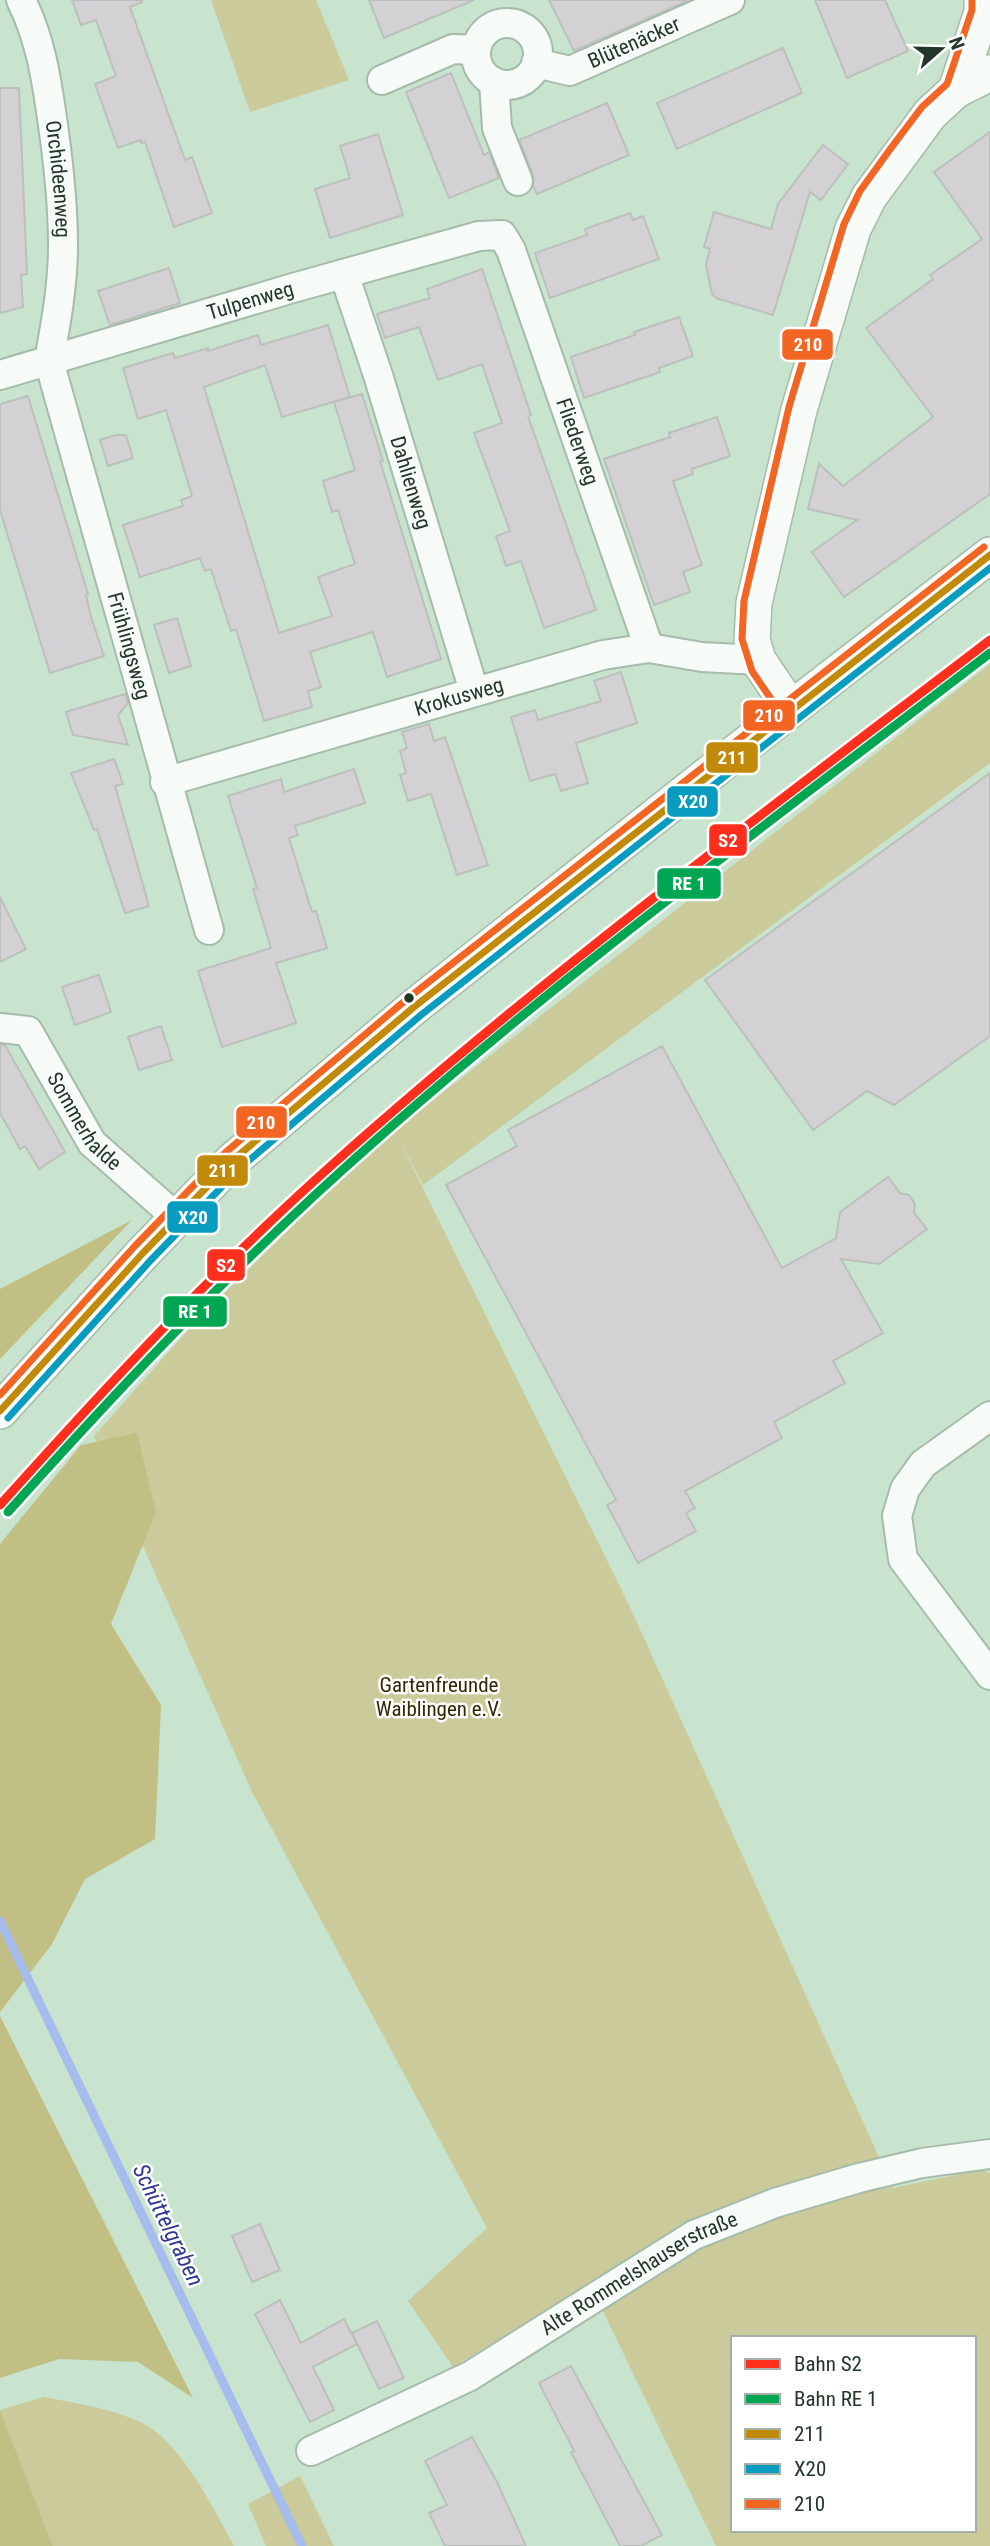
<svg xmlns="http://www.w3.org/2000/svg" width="990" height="2546" font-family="'Roboto Condensed',sans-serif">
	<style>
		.green { fill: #caca9a; fill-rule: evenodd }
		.forest { fill: #c1bf83 }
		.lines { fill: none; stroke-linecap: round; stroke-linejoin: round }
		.stream { stroke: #a6bcec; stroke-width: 9 }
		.building { fill: #d3d1d3; stroke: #bcc0bd; stroke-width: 2 }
		.minor-casing { stroke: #a5bbab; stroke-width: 32 }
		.tertiary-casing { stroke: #a5bbab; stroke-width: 38 }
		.minor { stroke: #f7fbf8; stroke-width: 28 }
		.tertiary { stroke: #f7fbf8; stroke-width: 35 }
		.bus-1-casing { stroke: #fff; stroke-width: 12 }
		.bus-2-casing { stroke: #fff; stroke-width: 12 }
		.bus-3-casing { stroke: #fff; stroke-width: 12 }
		.bus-1 { stroke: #c28a0a; stroke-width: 7 }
		.bus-2 { stroke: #089dc0; stroke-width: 7 }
		.bus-3 { stroke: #f26522; stroke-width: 7 }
		.rail-1-casing { stroke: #fff; stroke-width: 14 }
		.rail-2-casing { stroke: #fff; stroke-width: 14 }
		.rail-1 { stroke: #ff2e1d; stroke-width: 9 }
		.rail-2 { stroke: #00a651; stroke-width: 9 }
		.bus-dot { fill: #223728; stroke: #fff; stroke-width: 2.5 }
		.labels { text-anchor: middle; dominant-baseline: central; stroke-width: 5; stroke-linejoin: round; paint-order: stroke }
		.street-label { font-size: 21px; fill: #223728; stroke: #fff }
		.park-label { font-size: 21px; fill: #332800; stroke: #fff }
		.water-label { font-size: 23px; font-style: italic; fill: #2f3890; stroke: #fff }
		.line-badge { stroke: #fff; stroke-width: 2.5 }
		.badge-label { font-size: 19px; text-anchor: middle; font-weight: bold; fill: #fff }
	</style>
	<rect width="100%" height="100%" fill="#c8e4cf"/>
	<!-- green -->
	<g class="green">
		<path d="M211,0h105l33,80 -99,32z"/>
		<path d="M990,664v99l-567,422 -27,-51 233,471 264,583 87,-18 10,3v373h-274l-126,-262 -137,83 -45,-66 79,-73 -235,-436 -158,-356 103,-116 145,-143 53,-47zM733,2338h241v192h-241z"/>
		<path d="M43,2397c33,6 68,11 99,26 38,18 72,86 92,123h-181l-53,-136z"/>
		<path d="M300,2476l34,70h-68l-18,-42z"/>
	</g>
	<!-- forest -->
	<g class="forest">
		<path d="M132,1220l-132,139v-70z"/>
		<path d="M137,1433l19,79 -45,112 50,81 -6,134 -70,40 -33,65 -52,68v-468l81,-99z"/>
		<path d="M0,2016l193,382 -55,-36 -79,-3 -59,19z"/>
		<path d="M0,2410l53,136h-53z"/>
	</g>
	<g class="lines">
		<!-- stream -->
		<path class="stream" d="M0,1921l302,625"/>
	</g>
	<!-- building -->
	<g class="building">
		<path d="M72,0h70v2l-12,5 55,153 7,-3 20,56 -38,14 -29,-85 -4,1 -1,-3 -22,8 -23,-64 21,-8 -20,-56 -15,5z"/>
		<path d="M369,0h105l-90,38z"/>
		<path d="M549,0h140l-115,51z"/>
		<path d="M815,0h70l23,51 -61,27z"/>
		<path d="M783,48l19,45 -125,56 -20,-46z"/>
		<path d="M451,73l33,82 5,-3 10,26 -50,20 -43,-106z"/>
		<path d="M0,88h19l8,186 -6,1 2,32 -23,6z"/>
		<path d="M607,103l22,52 -92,39 -4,-8v-11l-14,-35z"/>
		<path d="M990,132v362l-146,103 -32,-45 45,-32 -49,-11 11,-45 24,22 90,-69 -67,-89 67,-49 -3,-4 52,-36 -48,-67z"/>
		<path d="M378,134l25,81 -73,23 -15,-49 35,-11 -10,-32z"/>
		<path d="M823,145l25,19 -27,36 -11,-8 -37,123 -57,-17 -4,-4 -6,-29 4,-16 -6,-2 10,-35 57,17 7,-25z"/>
		<path d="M630,213l3,7 10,-4 16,43 -109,39 -15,-45 52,-18 -2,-6z"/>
		<path d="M169,268l11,35 -70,22 -12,-34z"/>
		<path d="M482,269l49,146 -3,1 68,194 -52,18 -23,-67 -15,5 -10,-30 14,-5 -36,-98 28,-10 -20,-59 -44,16 -19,-53 -34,11 -8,-24 53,-16 -3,-9z"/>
		<path d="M679,317l14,39 -34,12 1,4 -76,26 -13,-41 64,-22 -1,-3z"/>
		<path d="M328,325l22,72 -68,20 -17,-52 -61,22 75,246 53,-17 -14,-39 37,-13 -17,-54 -6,2 -9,-31 32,-11 -21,-68 28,-8 21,67h-3l61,198 -54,18 -14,-45 -63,20 11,35 -13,4 4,16 -48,14 -28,-92 -5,2 -20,-62 -6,2 -5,-13 -60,19 -17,-52 60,-19 -2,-6 11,-4 -26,-86 -28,9 -15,-51 50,-15 2,5 33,-10v3l50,-16 3,10z"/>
		<path d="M28,396l60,198 -2,1 5,22 13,39 -54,17 -50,-163v-106z"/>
		<path d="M717,417l13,39 -38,13 1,5 -20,7 29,84 -19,7 7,20 -36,13 -50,-146 66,-22 -1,-4z"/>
		<path d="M116,435h10l7,23 -25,8 -8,-26z"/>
		<path d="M177,618l14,48 -22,7 -15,-48z"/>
		<path d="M621,672l16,51 -61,20 12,40 -27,8 -6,-17 -25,7 -19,-64 24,-7 3,10 63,-19 -7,-20z"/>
		<path d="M125,694l3,9 -10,12 10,30 -55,-10 -7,-23z"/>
		<path d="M429,724l5,17 11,-4 43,128 -31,10 -26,-81 -23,7 -8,-26 6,-2 -6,-22 7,-3 -5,-16z"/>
		<path d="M114,759l9,25 -8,2 34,120 -24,7 -28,-84 -3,1 -23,-57z"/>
		<path d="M354,769l11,34 -70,23 3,9 -9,3 23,74 4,-1 11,37 -51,15 20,60 -74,24 -24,-76 73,-23 -18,-59 4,-1 -29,-92 53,-17 3,13z"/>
		<path d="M990,773v263l-96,69 -27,-14 -54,39 -108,-150z"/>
		<path d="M0,897l26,52 -26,13z"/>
		<path d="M99,975l12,37 -36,13 -13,-38z"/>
		<path d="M161,1026l11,34 -33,10 -11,-33z"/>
		<path d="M0,1045h5l60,107 -26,17 -14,-23 -5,3 -20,-36z"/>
		<path d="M662,1046l120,222 54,-30 4,-26 48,-35 12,16 9,2 6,9 -1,9 13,16 -48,35 -38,-5 42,74 -50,28 12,22 -71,39 8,16 -97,53 10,17 -9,5 10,18 -58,32 -31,-58 9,-5 -170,-315 71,-39 -9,-16z"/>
		<path d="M260,2224l20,46 -28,12 -20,-46z"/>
		<path d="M280,2300l21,43 43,-24 13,25 -44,23 21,43 -24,12 -55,-108z"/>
		<path d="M377,2321l27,57 -25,11 -27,-56z"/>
		<path d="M571,2366l91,169 -21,11h-21l-49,-94 3,-1 -35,-68z"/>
		<path d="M472,2437l25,45 29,64h-81l-16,-33 18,-8 -22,-44z"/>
	</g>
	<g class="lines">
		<!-- minor casing -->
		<g class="minor-casing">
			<g id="minor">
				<path id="s1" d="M21,0c19,38 25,76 31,118 6,41 11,85 11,127 0,39 -7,78 -14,116l160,569"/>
				<circle cx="507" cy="54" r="31"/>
				<path id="s2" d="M536,63l34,8 160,-71"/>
				<path d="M382,80l71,-31 23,1"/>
				<path d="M494,82l3,46 21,53"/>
				<path id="s3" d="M344,274l34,101 96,316"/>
				<path id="s4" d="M0,375l293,-87 186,-52 23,-1 9,15 138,398"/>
				<path id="s5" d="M165,782l438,-127 46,-7 53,9 56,3"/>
				<path id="s6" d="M0,1028l28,3 64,112 85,75"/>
				<path d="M990,1416l-67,48 -18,25 -8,27 6,43 87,116"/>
				<path id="s7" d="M311,2451l159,-75 224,-141 81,-32 84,-25 63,-15 68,-9"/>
			</g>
		</g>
		<!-- tertiary casing -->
		<g class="tertiary-casing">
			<g id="tertiary">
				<path d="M956,90l26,-78v-12"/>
				<path d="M791,709l-33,-49 -6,-20 2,-37 45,-193 54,-181 16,-32 61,-83 26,-24 34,-17"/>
				<path d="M0,1411l142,-157 91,-94 181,-153 377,-298 199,-154"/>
			</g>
		</g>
		<!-- minor -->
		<use href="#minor" class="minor"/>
		<!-- tertiary -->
		<use href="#tertiary" class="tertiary"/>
		<!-- bus-1 casing -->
		<g class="bus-1-casing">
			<path id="bus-1" d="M0,1411l142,-157 91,-94 181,-153 576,-452"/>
		</g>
		<!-- bus-2 casing -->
		<g class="bus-2-casing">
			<path id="bus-2" d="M8,1418l142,-157 90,-93 181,-153 569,-447"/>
		</g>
		<!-- bus-3 casing -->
		<g class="bus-3-casing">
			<g id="bus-3">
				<path d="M782,715l-30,-44 -10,-32 2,-38 45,-194 55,-183 16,-33 31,-43 31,-41 25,-23 25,-74v-10"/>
				<path d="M0,1395l134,-148 92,-95 181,-153 577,-452"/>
			</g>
		</g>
		<!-- bus-1 -->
		<use href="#bus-1" class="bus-1"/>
		<!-- bus-2 -->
		<use href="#bus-2" class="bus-2"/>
		<!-- bus-3 -->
		<use href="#bus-3" class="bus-3"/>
		<!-- rail-1 casing -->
		<g class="rail-1-casing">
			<path id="rail-1" d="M0,1505c106,-118 214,-235 333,-341 209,-187 435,-354 657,-524"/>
		</g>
		<!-- rail-2 casing -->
		<g class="rail-2-casing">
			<path id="rail-2" d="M8,1512c105,-117 213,-232 330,-338 206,-187 432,-352 652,-521"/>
		</g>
		<!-- rail-1 -->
		<use href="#rail-1" class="rail-1"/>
		<!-- rail-2 -->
		<use href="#rail-2" class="rail-2"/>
	</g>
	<!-- markers -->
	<circle class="bus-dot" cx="409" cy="998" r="6"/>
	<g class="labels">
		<!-- street labels -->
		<g class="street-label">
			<text stroke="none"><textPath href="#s2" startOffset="105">Blütenäcker</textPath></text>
			<text stroke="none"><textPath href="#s1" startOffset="184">Orchideenweg</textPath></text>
			<text stroke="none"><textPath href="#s4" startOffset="261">Tulpenweg</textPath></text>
			<text stroke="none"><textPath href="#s4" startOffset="742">Fliederweg</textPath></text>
			<text stroke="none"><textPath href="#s3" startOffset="219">Dahlienweg</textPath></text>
			<text stroke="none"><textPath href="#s1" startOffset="663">Frühlingsweg</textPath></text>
			<text stroke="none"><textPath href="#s5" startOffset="306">Krokusweg</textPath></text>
			<text stroke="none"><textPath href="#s6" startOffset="135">Sommerhalde</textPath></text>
			<text stroke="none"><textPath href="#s7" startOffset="374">Alte Rommelshauserstraße</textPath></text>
		</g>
		<!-- park labels -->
		<g class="park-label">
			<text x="439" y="1685">Gartenfreunde<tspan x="439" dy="24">Waiblingen e.V.</tspan></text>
		</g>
		<!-- water labels -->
		<g class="water-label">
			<text transform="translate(168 2225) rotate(64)">Schüttelgraben</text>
		</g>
	</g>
	<g class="line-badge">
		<rect x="781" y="328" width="53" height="33" rx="7" fill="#f26522"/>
		<rect x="742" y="699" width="54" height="33" rx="7" fill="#f26522"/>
		<rect x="705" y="741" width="54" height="33" rx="7" fill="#c28a0a"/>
		<rect x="666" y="785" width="53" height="33" rx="7" fill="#089dc0"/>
		<rect x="708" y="823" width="40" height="34" rx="7" fill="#ff2e1d"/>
		<rect x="656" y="867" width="66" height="33" rx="7" fill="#00a651"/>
		<rect x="235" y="1105" width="53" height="34" rx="7" fill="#f26522"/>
		<rect x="196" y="1154" width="53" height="33" rx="7" fill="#c28a0a"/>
		<rect x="166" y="1200" width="53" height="34" rx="7" fill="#089dc0"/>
		<rect x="206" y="1248" width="40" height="34" rx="7" fill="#ff2e1d"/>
		<rect x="162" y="1295" width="66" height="33" rx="7" fill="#00a651"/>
	</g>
	<g class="badge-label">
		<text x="808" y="351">210</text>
		<text x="769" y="722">210</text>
		<text x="732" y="764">211</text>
		<text x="693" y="808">X20</text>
		<text x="728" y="847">S2</text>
		<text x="689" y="890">RE 1</text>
		<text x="261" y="1129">210</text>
		<text x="223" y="1177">211</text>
		<text x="193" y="1224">X20</text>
		<text x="226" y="1272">S2</text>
		<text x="195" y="1318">RE 1</text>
	</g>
	<!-- legend -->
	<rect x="731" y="2336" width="245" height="196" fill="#ffffff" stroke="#a7afa9" stroke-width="2"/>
	<rect x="745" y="2359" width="35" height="10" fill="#ff2e1d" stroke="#a7afa9" stroke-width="2"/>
	<text x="794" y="2371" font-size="21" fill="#223728">Bahn S2</text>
	<rect x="745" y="2394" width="35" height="10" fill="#00a651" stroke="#a7afa9" stroke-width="2"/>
	<text x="794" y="2406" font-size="21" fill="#223728">Bahn RE 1</text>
	<rect x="745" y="2429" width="35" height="10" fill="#c28a0a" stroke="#a7afa9" stroke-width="2"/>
	<text x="794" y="2441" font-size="21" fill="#223728">211</text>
	<rect x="745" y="2464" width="35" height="10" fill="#089dc0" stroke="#a7afa9" stroke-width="2"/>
	<text x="794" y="2476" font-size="21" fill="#223728">X20</text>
	<rect x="745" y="2499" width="35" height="10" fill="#f26522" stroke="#a7afa9" stroke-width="2"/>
	<text x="794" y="2511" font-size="21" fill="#223728">210</text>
	<!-- north arrow -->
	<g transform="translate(941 49) rotate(70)" stroke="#ffffff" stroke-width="5" paint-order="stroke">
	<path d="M0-5L12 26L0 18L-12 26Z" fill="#223728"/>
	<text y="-10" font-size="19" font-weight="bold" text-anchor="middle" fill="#223728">N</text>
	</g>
</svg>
